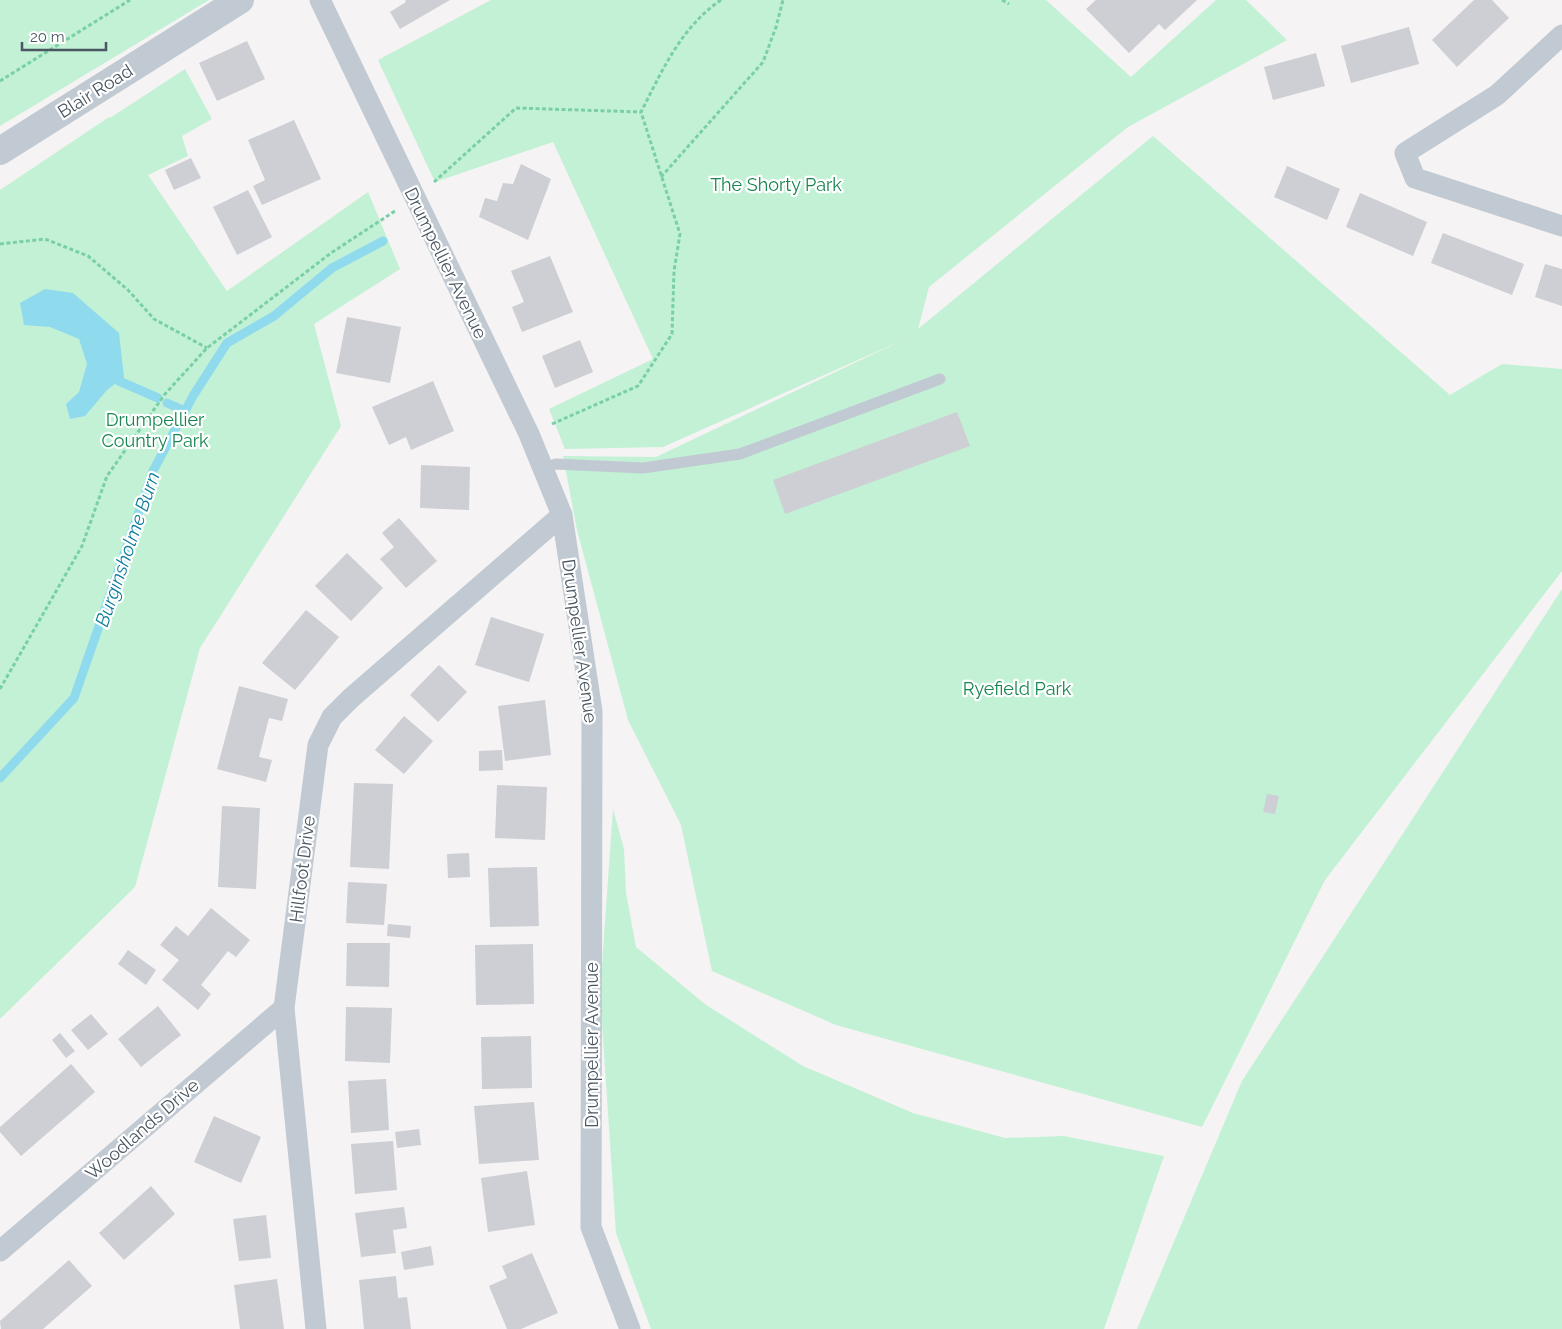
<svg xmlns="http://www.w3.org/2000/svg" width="1562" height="1329" font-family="Raleway,sans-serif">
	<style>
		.green { fill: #c3f1d5 }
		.water { fill: #90daee }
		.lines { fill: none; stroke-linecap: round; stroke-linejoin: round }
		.stream { stroke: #90daee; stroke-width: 9 }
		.building { fill: #cdcfd5 }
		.path { stroke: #7ad0a6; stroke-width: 3; stroke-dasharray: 4 2.5; stroke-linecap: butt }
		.service { stroke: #c1cad2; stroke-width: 11 }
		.minor { stroke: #c1cad2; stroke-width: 21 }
		.tertiary { stroke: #c1cad2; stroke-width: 28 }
		.labels { text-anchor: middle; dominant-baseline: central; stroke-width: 4.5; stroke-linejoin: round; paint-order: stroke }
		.street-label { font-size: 18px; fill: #4a5661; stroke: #fff }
		.park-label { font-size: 18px; fill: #17864f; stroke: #fff }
		.water-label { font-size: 19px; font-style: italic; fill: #0c7c9b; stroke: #fff }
	</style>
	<rect width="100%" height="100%" fill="#f5f3f3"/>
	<!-- green -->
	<g class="green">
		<path d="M0,0h209l-209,126z"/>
		<path d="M491,0h555l85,77 85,-77h30l41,40 -159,87 -199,160 -11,42 235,-193 297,259 52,-31 60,5v202l-237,309 -123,247 -366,-102 -124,-54 -31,-146 -53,-105 -51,-190 -14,-74 93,1 249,-118 -242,108 -98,2 -16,-40 104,-50 -100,-217 -118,40 -57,-122z"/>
		<path d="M185,69l27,50 -30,17 6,20 -40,19 79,116 141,-99 32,77 -86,55 27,102 -141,222 -65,239 -135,132v-829l109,-73 1,1z"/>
		<path d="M1562,589v740h-425l105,-248z"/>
		<path d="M613,809l11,40 2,44 10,54 70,58 97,61 110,47 92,25 59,-2 100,20 -60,173h-453l-35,-96 -16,-240z"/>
	</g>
	<!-- water -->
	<path class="water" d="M45,289l28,4 46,40 5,44 -17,13 -22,26 -15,3 -4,-15 13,-12 8,-28 -8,-25 -29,-12 -26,-2 -4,-22z"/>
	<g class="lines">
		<!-- stream -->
		<g class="stream">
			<path d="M119,381l39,17"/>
			<path d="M167,403l18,8"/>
			<path d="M0,778l74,-80 79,-227 40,-75 34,-53 47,-27 58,-48 51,-27"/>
		</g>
	</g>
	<!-- building -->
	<g class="building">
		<path d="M405,0h45l-50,29 -10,-17 16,-10z"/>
		<path d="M1096,0h101l-32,30 -6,-6 -30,29 -43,-44z"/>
		<path d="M1474,0h18l17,18 -52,49 -25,-27z"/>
		<path d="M1409,27l10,37 -68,19 -10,-37z"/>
		<path d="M247,41l18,38 -48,22 -18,-38z"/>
		<path d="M1316,53l9,33 -52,14 -9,-33z"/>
		<path d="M294,120l27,59 -59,26 -9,-19 12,-6 -17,-40z"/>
		<path d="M191,158l10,20 -27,12 -9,-20z"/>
		<path d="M521,164l30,15 -23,61 -49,-23 6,-19 12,3 6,-18 10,1z"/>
		<path d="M1287,166l53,23 -13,31 -53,-23z"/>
		<path d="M248,190l24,47 -35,18 -24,-48z"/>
		<path d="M1360,193l67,29 -14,34 -67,-29z"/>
		<path d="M1443,233l81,31 -12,31 -81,-32z"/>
		<path d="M550,256l23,56 -51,20 -10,-25 12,-5 -13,-31z"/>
		<path d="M1545,264l17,5v37l-27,-9z"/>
		<path d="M347,317l54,10 -11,56 -54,-10z"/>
		<path d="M580,340l13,32 -38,16 -13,-32z"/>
		<path d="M433,381l21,50 -43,19 -5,-13 -17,8 -17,-38z"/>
		<path d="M957,412l13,34 -185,68 -12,-34z"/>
		<path d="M421,465l49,2 -1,43 -49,-2z"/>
		<path d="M399,518l38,43 -31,27 -26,-29 14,-12 -12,-14z"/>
		<path d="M347,553l36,35 -32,33 -36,-35z"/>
		<path d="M306,610l33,27 -44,53 -33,-27z"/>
		<path d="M491,617l53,17 -15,48 -54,-17z"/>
		<path d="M439,665l28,27 -29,30 -28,-27z"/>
		<path d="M239,686l49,13 -6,22 -13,-3 -10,39 13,3 -6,22 -49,-13z"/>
		<path d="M545,700l6,55 -46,6 -7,-55z"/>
		<path d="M404,716l29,25 -29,33 -29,-24z"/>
		<path d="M502,750l1,20 -24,1v-20z"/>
		<path d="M354,783l39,1 -4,85 -39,-2z"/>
		<path d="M497,785l50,2 -2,53 -50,-2z"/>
		<path d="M1267,794l12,2 -4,18 -12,-2z"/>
		<path d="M222,806l38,2 -4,81 -38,-2z"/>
		<path d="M469,853l1,24 -22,1 -1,-24z"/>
		<path d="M537,867l2,59 -49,1 -2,-59z"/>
		<path d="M348,882l39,2 -3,41 -38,-2z"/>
		<path d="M211,908l39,32 -14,17 -8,-6 -27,34 10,9 -13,16 -36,-30 17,-20 -19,-15 16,-19 12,10z"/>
		<path d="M388,924l23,2 -1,12 -23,-2z"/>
		<path d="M347,943h43l-1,44 -43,-1z"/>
		<path d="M533,944l1,60 -58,1 -1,-60z"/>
		<path d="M128,950l28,20 -10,15 -28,-21z"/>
		<path d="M158,1006l23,29 -40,32 -23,-28z"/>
		<path d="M346,1007l46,1 -2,55 -45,-2z"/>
		<path d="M91,1014l17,20 -20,16 -17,-20z"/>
		<path d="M60,1033l15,18 -9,7 -14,-18z"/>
		<path d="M531,1036l1,52 -50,1 -1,-52z"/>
		<path d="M71,1064l24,28 -74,64 -21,-24v-5z"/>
		<path d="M386,1079l3,51 -38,3 -3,-52z"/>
		<path d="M534,1102l5,58 -60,4 -5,-58z"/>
		<path d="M214,1116l47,21 -20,46 -47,-21z"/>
		<path d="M419,1129l2,16 -24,3 -2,-16z"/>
		<path d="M393,1141l4,49 -42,4 -4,-50z"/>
		<path d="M527,1171l8,54 -47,7 -7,-54z"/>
		<path d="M151,1186l24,28 -51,46 -25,-27z"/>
		<path d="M404,1207l3,21 -14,2 3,23 -35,4 -6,-44z"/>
		<path d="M266,1215l5,43 -32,3 -6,-42z"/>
		<path d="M431,1246l3,19 -30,5 -3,-18z"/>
		<path d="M532,1253l26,60 -37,16h-14l-18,-43 18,-8 -5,-12z"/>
		<path d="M69,1260l23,26 -49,43h-42l-1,-8z"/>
		<path d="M396,1276l2,22 9,-1 4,32h-47l-5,-49z"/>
		<path d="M277,1279l7,50h-44l-6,-44z"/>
	</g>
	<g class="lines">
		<!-- path -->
		<g class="path">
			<path d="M1002,0l7,4"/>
			<path d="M0,81l130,-81"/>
			<path d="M661,177l102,-115 13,-35 7,-27"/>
			<path d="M434,182l82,-74 125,4"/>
			<path d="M0,244l45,-5 43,17 40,34 26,29 53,29"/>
			<path d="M552,424l86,-38 34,-52 2,-63 6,-37 -39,-122c21,-41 40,-85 80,-112"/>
			<path d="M0,689l82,-143 25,-70 58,-82 42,-46 124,-95 64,-42"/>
		</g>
		<!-- service -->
		<path class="service" d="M543,469l12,-5 88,4 97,-14 200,-75"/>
		<!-- minor -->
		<g class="minor">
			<path d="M320,0l209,434 33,81 30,196 -1,516 39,102"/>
			<path d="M1562,35l-65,60 -92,58 10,25 147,48"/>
			<path d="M0,1251l284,-243"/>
			<path d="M316,1329l-32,-321 34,-263 14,-28 19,-19 211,-183"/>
		</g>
		<!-- tertiary -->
		<path class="tertiary" d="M0,151l240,-151"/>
	</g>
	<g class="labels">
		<!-- street labels -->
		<g class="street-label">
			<text transform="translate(95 91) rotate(-32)">Blair Road</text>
			<text transform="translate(446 263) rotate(64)">Drumpellier Avenue</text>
			<text transform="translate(580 641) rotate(82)">Drumpellier Avenue</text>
			<text transform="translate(302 869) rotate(-83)">Hillfoot Drive</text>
			<text transform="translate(591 1045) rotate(-90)">Drumpellier Avenue</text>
			<text transform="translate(142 1129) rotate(-41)">Woodlands Drive</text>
		</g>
		<!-- park labels -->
		<g class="park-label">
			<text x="776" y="184">The Shorty Park</text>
			<text x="155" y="419">Drumpellier<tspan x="155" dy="21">Country Park</tspan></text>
			<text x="1017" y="688">Ryefield Park</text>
		</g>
		<!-- water labels -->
		<g class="water-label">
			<text transform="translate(127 549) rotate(-71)">Burginsholme Burn</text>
		</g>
	</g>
	<!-- scale -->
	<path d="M22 42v8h84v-8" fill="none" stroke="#4a5661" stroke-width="2.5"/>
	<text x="30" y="42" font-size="15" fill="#4a5661" stroke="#ffffff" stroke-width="4" paint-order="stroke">20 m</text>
</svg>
